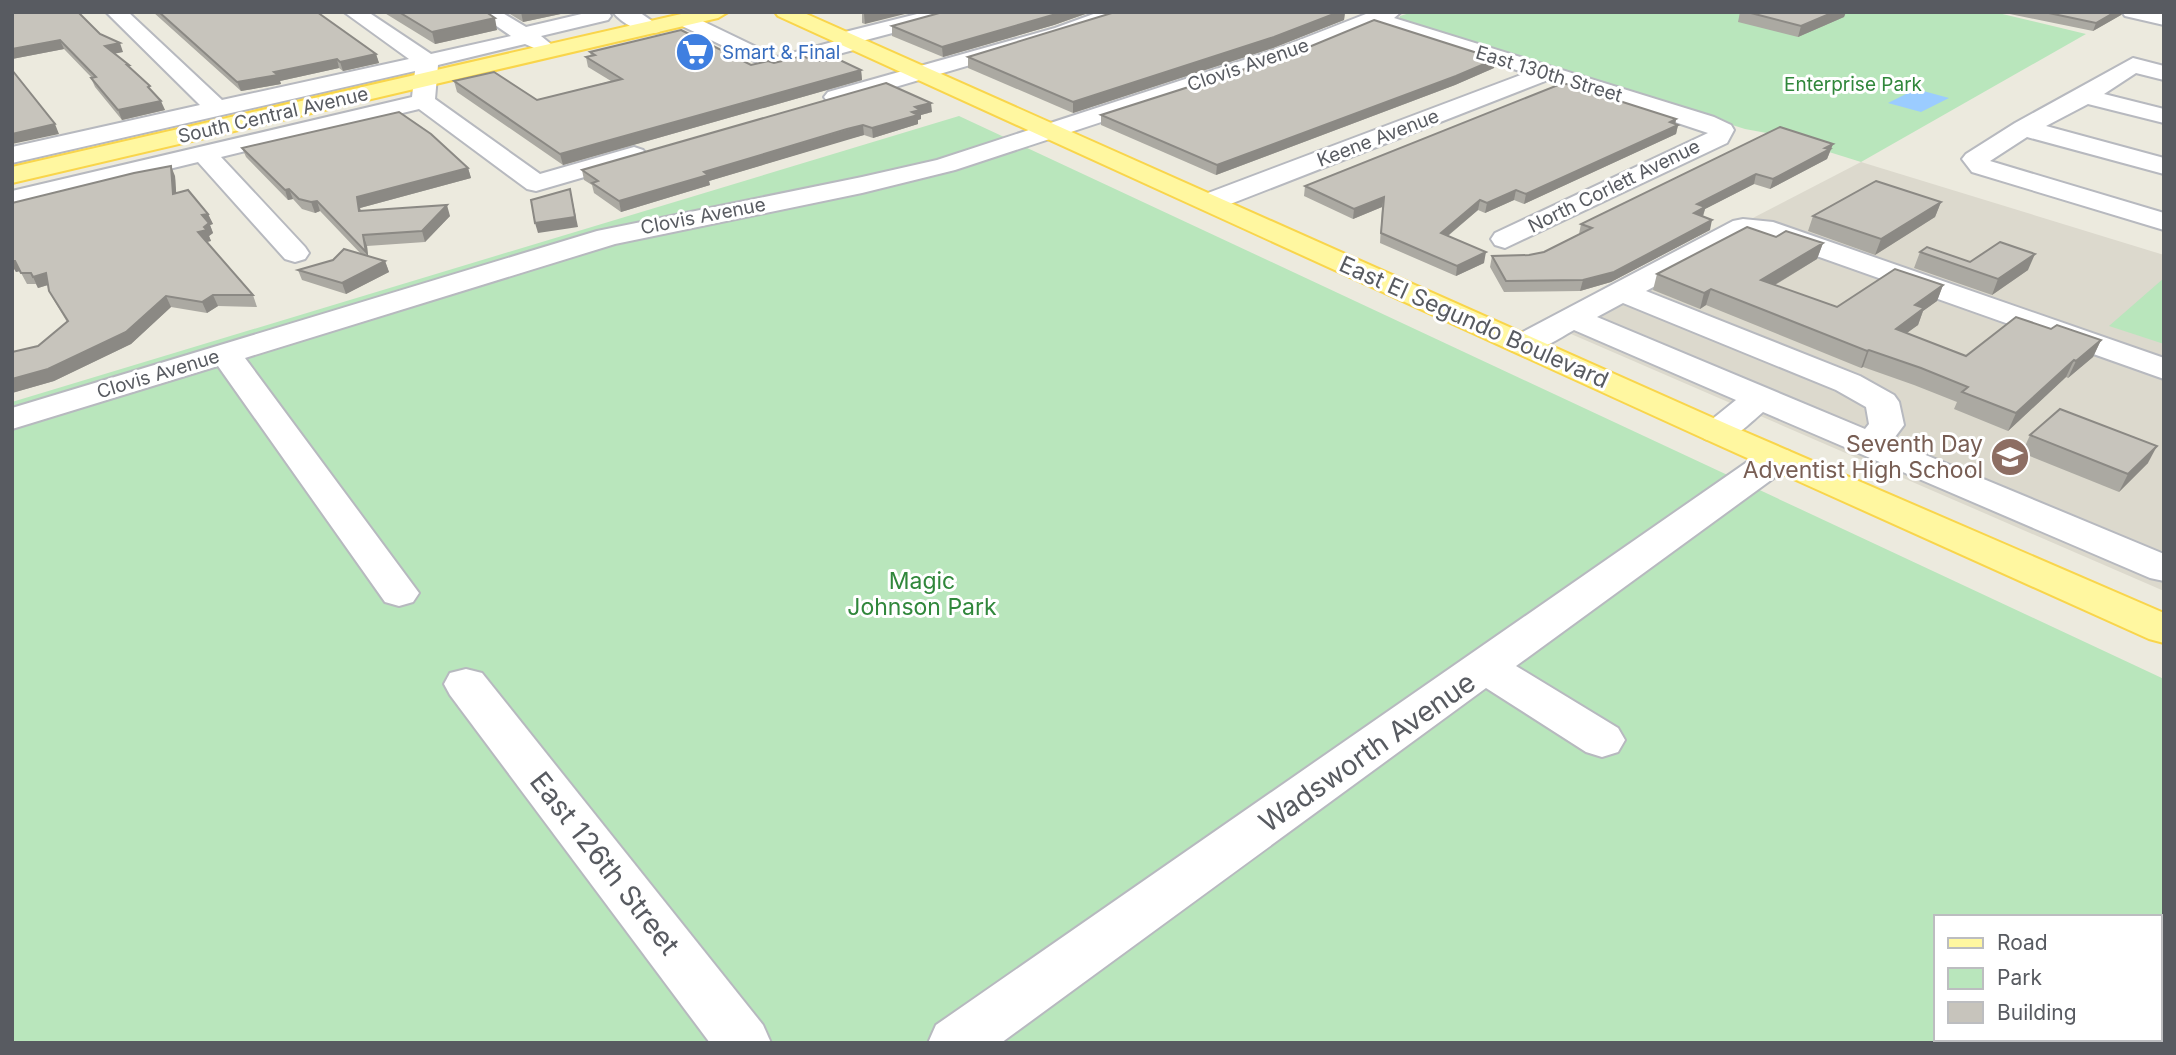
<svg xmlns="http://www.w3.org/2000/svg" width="2176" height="1055" font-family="Inter,sans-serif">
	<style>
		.education { fill: #dcd9cd }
		.green { fill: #b9e6bc; fill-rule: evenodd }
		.water { fill: #9bccff }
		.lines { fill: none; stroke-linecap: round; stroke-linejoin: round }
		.minor-casing { stroke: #b7b9bf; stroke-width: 4 }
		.major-casing { stroke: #f9d54b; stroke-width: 4 }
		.minor { fill: #fff; fill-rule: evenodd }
		.major { fill: #fff7a0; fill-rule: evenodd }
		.wall { fill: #aba9a2 }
		.shaded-wall { fill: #8b8984 }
		.building { fill: #c7c4bc; stroke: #8b8984; stroke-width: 2 }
		.labels { text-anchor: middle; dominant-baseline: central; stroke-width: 6; stroke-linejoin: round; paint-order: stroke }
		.far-shop-label { font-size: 19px; fill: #366cbe; stroke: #fff; text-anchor: start }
		.far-street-label { font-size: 19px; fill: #585b61; stroke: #fff }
		.far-park-label { font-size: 19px; fill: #30873b; stroke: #fff }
		.street-label { font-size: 23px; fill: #585b61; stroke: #fff }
		.education-label { font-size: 23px; fill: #785e54; stroke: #fff; text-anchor: end }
		.park-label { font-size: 23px; fill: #30873b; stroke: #fff }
		.near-street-label { font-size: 28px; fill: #585b61; stroke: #fff }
	</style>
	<rect width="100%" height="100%" fill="#eceade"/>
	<!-- education -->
	<path class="education" d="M1861,162l303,93v336l-616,-267z"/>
	<!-- green -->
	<g class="green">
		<path d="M1413,12h581l92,22 -225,128 -89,-28 -27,-5 -346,-109 1,-4z"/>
		<path d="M959,116l1205,563v364h-2152v-641zM1936,917h224v122h-224z"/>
		<path d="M2164,278v66l-55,-18z"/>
	</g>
	<!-- water -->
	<path class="water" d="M1916,89l33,9 -28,14 -33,-9z"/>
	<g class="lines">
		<!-- minor casing -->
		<g class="minor-casing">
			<g id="minor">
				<path d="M106,12h22l94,88 187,-41 -65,-47h24l63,42 80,-18 -35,-24h25l25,15 64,-15h19l2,4 -3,4 -67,16 11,9 -3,5 -8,1 -16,-7 -87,21 -3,34 105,75 94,-27 9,3 4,5 -4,5 -107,31 -9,-2 -108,-80 -198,48 84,90 4,6 -4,6 -10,3 -10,-3 -87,-97 -186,45v-16l400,-94 3,-26 -403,92v-16l188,-42z"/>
				<path d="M613,12h26l23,16 -3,4c-14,4 -37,-8 -46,-20z"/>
				<path d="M925,12h35l-3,4 -95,25 -1,7 -86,23 -97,-47 -3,-4 3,-4h14l85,41 59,-16 1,-7z"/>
				<path d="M1099,12h30l-3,4 -57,20 -225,66h-16l-4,-5 4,-5 227,-64z"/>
				<path d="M1371,12h30l-7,6 320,99 17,8 3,5 -7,13 -222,105 -10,-3 -4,-6 4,-6 213,-100 -160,-53 -328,128 -10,2 -10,-2 -4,-6 4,-6 326,-123 -151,-48 -85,35 -335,110 -93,23 -247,51 -370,114 174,235 -6,9 -14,4 -14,-4 -167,-236 -206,63v-21l585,-177 265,-54 75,-17 337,-110z"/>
				<path d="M2122,12l42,1v12l-39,-9z"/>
				<path d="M2133,58l31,8v14l-28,-7 -32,21 60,15v14l-76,-19 -42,22 118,32v16l-137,-37 -37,24 174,52v17l-192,-58 -10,-13 4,-5 49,-31z"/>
				<path d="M1743,219l30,3 391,136v21l-404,-143h-12l-102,55 214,85 34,19 5,7 5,23 -12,16 272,113v27l-14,-3 -387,-166c-18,15 -33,34 -58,27l-6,-7 6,-7 31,-25 -162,-70c-20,11 -39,26 -61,21l-5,-7 5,-7 220,-116zM1623,303l213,87 30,17 3,17 -4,5 -268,-112z"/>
				<path d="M1776,448l13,3 5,8 -5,8 -273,199 102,62 7,12 -7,12 -16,5 -16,-5 -100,-64 -485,355h-73l8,-18 827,-574z"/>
				<path d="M466,669l16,4 281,352 8,18h-61l-260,-348 -6,-11 6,-11z"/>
			</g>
		</g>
		<!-- major casing -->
		<g class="major-casing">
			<g id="major">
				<path d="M690,12h38l-10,6 -706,165v-16z"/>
				<path d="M775,12h27l927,413 435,188v30l-15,-4 -444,-200 -927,-423z"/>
			</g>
		</g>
		<!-- minor -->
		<use href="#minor" class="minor"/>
		<!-- major -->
		<use href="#major" class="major"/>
	</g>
	<!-- wall -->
	<g class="wall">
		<path d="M12,12l88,22 23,18 -9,1 38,39 13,18 -43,10 -27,-33 -4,-9h1l-28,-29 -52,10z"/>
		<path d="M153,12h164l59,42 3,9 -36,8 -4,-3 -59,13 1,3 -40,7z"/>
		<path d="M383,12h103l11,18 -62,14z"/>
		<path d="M507,12h63l-47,10z"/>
		<path d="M865,12v12l-3,-1v-10z"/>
		<path d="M943,12h148l-37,13 -111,32 -51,-21v-10z"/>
		<path d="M1115,12h230l-1,8 -71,28 -200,65 -105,-45v-11z"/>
		<path d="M1740,12h106l-2,5 -46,20 -60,-15z"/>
		<path d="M2000,12h123l-2,3 -28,16z"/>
		<path d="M590,52l161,13 63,-4 47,9 1,10 -299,85 -106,-73 -3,-11 83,19 74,-19 -23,-14 -2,-10 5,-1z"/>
		<path d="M1292,54l202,14 -39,17 -239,90 -115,-50v-10z"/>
		<path d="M932,112l-11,3v4l-3,1v4l-45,14 -9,-3 -16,4 -139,42 1,4 -89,27 -27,-19 -2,-8 -8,-5 -2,-10z"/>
		<path d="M1676,119l-1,5 3,1 -2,9 -152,70 -10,-4 -29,13 -7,-3 -30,26 36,27 -28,13 -76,-33 2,-36 -29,12 -49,-23 1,-10z"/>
		<path d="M1833,144l-6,15 -57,30 -16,-5 -49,25 -2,8 7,13 -99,52 -31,9 -76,1 -14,-25 2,-11 37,-1 15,-3 35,-18 2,-10z"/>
		<path d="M242,148l226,20 3,10 -111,30 1,3 89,5 -25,26 -58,4 1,10 17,5 4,11 -43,22 -44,-14 -4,-10 63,-16 -41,-43 -5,2 -13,-4 -9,-10 -5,1 -42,-43z"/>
		<path d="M175,176l1,17 32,21 5,10 -3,1 3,8 -4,3 2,5 -5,1 47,53 4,12 -39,-1 -11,7 -36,-6 -40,37 -77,37 -42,12v-41l26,-6 29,-24 -12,-20 -6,-11 -1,-6 -10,3 -2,-4h-9l-7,-13 -4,1 -4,-6v-63z"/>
		<path d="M1941,202l-6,15 -60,38 -67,-24 5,-15z"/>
		<path d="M1776,237l47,6 -6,16 -42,26 62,22 106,-22 -6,16 -14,10 -5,14 -12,8 60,23 85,-27 50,11 -8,17 -25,21 -2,-1 -58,54 -54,-22 3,-7 -43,-17 -51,-18 -2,1 -155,-63 -6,4 -47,-19 4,-16z"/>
		<path d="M1920,252l50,10 58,8 -36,25 -78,-27z"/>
		<path d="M2030,435l118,28 -29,29 -97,-39z"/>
	</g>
	<!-- shaded-wall -->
	<g class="shaded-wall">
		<path d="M521,12h49l-47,10z"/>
		<path d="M873,12h40l-48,12 -1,-10z"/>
		<path d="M1063,12h28l-37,13 -111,32 -1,-10z"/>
		<path d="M1339,12h6l-1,8 -71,28 -200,65v-11z"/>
		<path d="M1834,12h12l-2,5 -46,20 3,-11z"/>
		<path d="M2115,12h8l-2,3 -28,16 3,-8z"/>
		<path d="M495,18l2,12 -62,14 -3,-12z"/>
		<path d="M60,40l4,9 -52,10v-10z"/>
		<path d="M120,43l3,9 -15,3 -3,-9z"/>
		<path d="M376,54l3,9 -36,8 -3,-9z"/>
		<path d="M337,59l2,9 -59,13 1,3 -40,7 -4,-9 37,-10z"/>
		<path d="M1496,59l-2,9 -39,17 -239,90 1,-10z"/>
		<path d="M861,70l1,10 -299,85 -3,-11z"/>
		<path d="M161,101l4,9 -43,10 -4,-10z"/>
		<path d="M931,103l1,9 -11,3v4l-3,1v4l-45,14 -1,-10 43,-21z"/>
		<path d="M1676,119l-1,7 3,-1 -2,9 -152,70 2,-10z"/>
		<path d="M55,124l4,10 -47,10v-10z"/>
		<path d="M863,125l1,10 -155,46 1,4 -89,27 -2,-11 85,-29z"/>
		<path d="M1833,144l-6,15 -57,30 3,-10z"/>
		<path d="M171,166l4,10 2,28 -4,-10z"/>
		<path d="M468,168l3,10 -111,30 3,14 -4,-11 -2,-14z"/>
		<path d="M1756,174l-2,10 -49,25 -3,9 -11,6 6,-20z"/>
		<path d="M289,189l4,10 -5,1 -3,-10z"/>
		<path d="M570,189l8,38 -40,6 -3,-10z"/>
		<path d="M1516,190l-2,10 -29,13 2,-10z"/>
		<path d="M1384,197l-2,10 -29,12 1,-10z"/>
		<path d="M1480,200l-2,10 -39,33 2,-10z"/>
		<path d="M317,201l3,10 -5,2 -4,-11z"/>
		<path d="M1941,202l-6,15 -60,38 6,-16z"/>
		<path d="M447,205l3,11 -25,26 -3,-11z"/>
		<path d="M208,214l5,10 -3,1 3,8 -4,3 2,5 -9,2 -4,-11 6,-5 -2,-12z"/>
		<path d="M1712,220l-2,10 -99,52 -31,9 3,-11z"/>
		<path d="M363,235l4,11 2,17 -3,-11z"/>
		<path d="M1823,243l-6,16 -61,37 5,-16z"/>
		<path d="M1486,252l-2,11 -28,13 1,-10z"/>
		<path d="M2035,254l-7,16 -36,25 6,-16z"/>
		<path d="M12,261h3l5,10 -4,1 -4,-7z"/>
		<path d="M385,261l4,11 -43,22 -4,-11z"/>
		<path d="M46,273l5,11 -13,4 -5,-11z"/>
		<path d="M1943,285l-6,16 -14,10 -5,14 -29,21 7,-17 19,-24z"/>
		<path d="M1711,289l-5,16 -6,4 4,-16z"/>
		<path d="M213,295l5,11 -11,7 -5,-11z"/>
		<path d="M166,296l5,11 -40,37 -77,37 -42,12v-14z"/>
		<path d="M2101,340l-8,17 -25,21 8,-17z"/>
		<path d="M1869,350l-6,17 -2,1 6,-17z"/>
		<path d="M2074,360l-8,17 -58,54 8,-18z"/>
		<path d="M2157,446l-9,17 -29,29 9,-18z"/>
	</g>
	<!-- building -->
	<g class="building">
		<path d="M12,12h66l22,22 20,9 -15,3 24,19h-2l23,21 -2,1 13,14 -43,9 -27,-32 5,-1 -36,-37 -48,9z"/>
		<path d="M159,12h158l59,42 -36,8 -3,-3 -63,13 4,3 -41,7z"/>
		<path d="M399,12h87l9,6 -63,14z"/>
		<path d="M943,12h120l-121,35 -50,-21z"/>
		<path d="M1115,12h224l-65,25 -201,65 -105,-45z"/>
		<path d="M1747,12h87l-33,14z"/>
		<path d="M2044,12h71l-19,11z"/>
		<path d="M1374,20l122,39 -40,17 -239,89 -116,-50 191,-61z"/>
		<path d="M681,30l70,35 17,-4 6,2 29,-7 11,5h28l19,9 -301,84 -106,-73 40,-9 43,28 85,-21 -36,-22 9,-2 -5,-3z"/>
		<path d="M12,70l43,54 -43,10z"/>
		<path d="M886,83l45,20 -16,4 5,3 -8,2 6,3 -46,13 -9,-3 -16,4 -143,43 4,3 -89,26 -27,-18 6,-2 -16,-11z"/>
		<path d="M1563,83l113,36 -6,3 8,3 -152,69 -10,-4 -29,13 -7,-3 -39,33 45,19 -29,14 -76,-33 3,-36 -30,12 -49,-23z"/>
		<path d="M399,112l32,22 37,34 -111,29 2,14 88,-6 -25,26 -59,4 3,17 -49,-51 -6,1 -12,-3 -10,-10 -4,1 -43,-42z"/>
		<path d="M1780,127l53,17 -8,4 5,1 -57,30 -17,-5 -59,30 8,3 -11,6 18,7 -98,52 -31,8 -77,1 -14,-25 37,-1 15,-3 48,-24 -11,-4z"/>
		<path d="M171,166l2,28 15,-4 20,24 -6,1 7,8 -5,4 3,3 -9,2 55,63h-40l-11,7 -36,-6 -40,36 -78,37 -36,10v-27l26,-6 30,-25 -19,-30 -3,-18 -13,4 -2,-4h-10l-6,-12h-3v-58l122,-30z"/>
		<path d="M1876,181l65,21 -60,37 -68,-23z"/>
		<path d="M570,189l5,28 -40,6 -4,-23z"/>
		<path d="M1747,227l29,10 10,-6 37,12 -62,37 76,27 58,-38 48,16 -28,20 9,3 -28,21 70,27 50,-39 35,12 6,-4 44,15 -25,21 -2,-1 -58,53 -54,-21 6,-5 -47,-19 -52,-18 -2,1 -156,-62 -7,4 -47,-19z"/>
		<path d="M2000,242l35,12 -37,25 -78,-27 7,-5 43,15z"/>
		<path d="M344,249l41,12 -43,22 -44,-13 35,-10z"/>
		<path d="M2060,409l97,37 -29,28 -98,-39z"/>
	</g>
	<!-- icons -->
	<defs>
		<g id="supermarket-disc" transform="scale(2.0125)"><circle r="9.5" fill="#3f7fe0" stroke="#fff"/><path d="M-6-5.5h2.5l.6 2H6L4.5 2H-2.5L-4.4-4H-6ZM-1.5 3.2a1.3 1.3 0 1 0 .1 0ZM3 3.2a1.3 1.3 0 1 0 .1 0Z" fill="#fff"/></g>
		<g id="school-disc" transform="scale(2.0125)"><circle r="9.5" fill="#8d6e63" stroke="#fff"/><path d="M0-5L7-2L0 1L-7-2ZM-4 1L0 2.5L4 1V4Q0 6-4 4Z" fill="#fff"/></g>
	</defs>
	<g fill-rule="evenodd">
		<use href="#supermarket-disc" x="695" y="52"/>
		<use href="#school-disc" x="2010" y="457"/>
	</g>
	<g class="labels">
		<!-- far-shop labels -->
		<g class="far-shop-label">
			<text x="722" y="52">Smart &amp; Final</text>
		</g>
		<!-- far-street labels -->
		<g class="far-street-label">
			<text transform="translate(1248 65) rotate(-19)">Clovis Avenue</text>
			<text transform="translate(1549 74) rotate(17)">East 130th Street</text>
			<text transform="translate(273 115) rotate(-13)">South Central Avenue</text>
			<text transform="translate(1378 138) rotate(-21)">Keene Avenue</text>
			<text transform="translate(1614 186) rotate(-26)">North Corlett Avenue</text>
			<text transform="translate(703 216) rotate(-11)">Clovis Avenue</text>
			<text transform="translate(158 374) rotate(-17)">Clovis Avenue</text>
		</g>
		<!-- far-park labels -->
		<g class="far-park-label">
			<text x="1853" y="84">Enterprise Park</text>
		</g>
		<!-- street labels -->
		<g class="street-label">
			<text transform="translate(1474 322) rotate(24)">East El Segundo Boulevard</text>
		</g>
		<!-- education labels -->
		<g class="education-label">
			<text x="1983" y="444">Seventh Day<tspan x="1983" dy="26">Adventist High School</tspan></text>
		</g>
		<!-- park labels -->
		<g class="park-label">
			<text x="922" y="581">Magic<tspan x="922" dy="26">Johnson Park</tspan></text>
		</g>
		<!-- near-street labels -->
		<g class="near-street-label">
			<text transform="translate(1367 752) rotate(-35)">Wadsworth Avenue</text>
			<text transform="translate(605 863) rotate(52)">East 126th Street</text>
		</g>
	</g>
	<!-- border -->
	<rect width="2176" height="1055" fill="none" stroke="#585b61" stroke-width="28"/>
	<!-- legend -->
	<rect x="1934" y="915" width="228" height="126" fill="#ffffff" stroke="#bcbdc0" stroke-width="2"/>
	<rect x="1948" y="938" width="35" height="10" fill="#fff7a0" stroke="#bcbdc0" stroke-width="2"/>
	<text x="1997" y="950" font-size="21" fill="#585b61">Road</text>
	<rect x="1948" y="968" width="35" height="21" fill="#b9e6bc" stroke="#bcbdc0" stroke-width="2"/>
	<text x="1997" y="985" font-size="21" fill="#585b61">Park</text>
	<rect x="1948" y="1002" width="35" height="21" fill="#c7c4bc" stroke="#bcbdc0" stroke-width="2"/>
	<text x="1997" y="1020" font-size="21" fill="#585b61">Building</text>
</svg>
